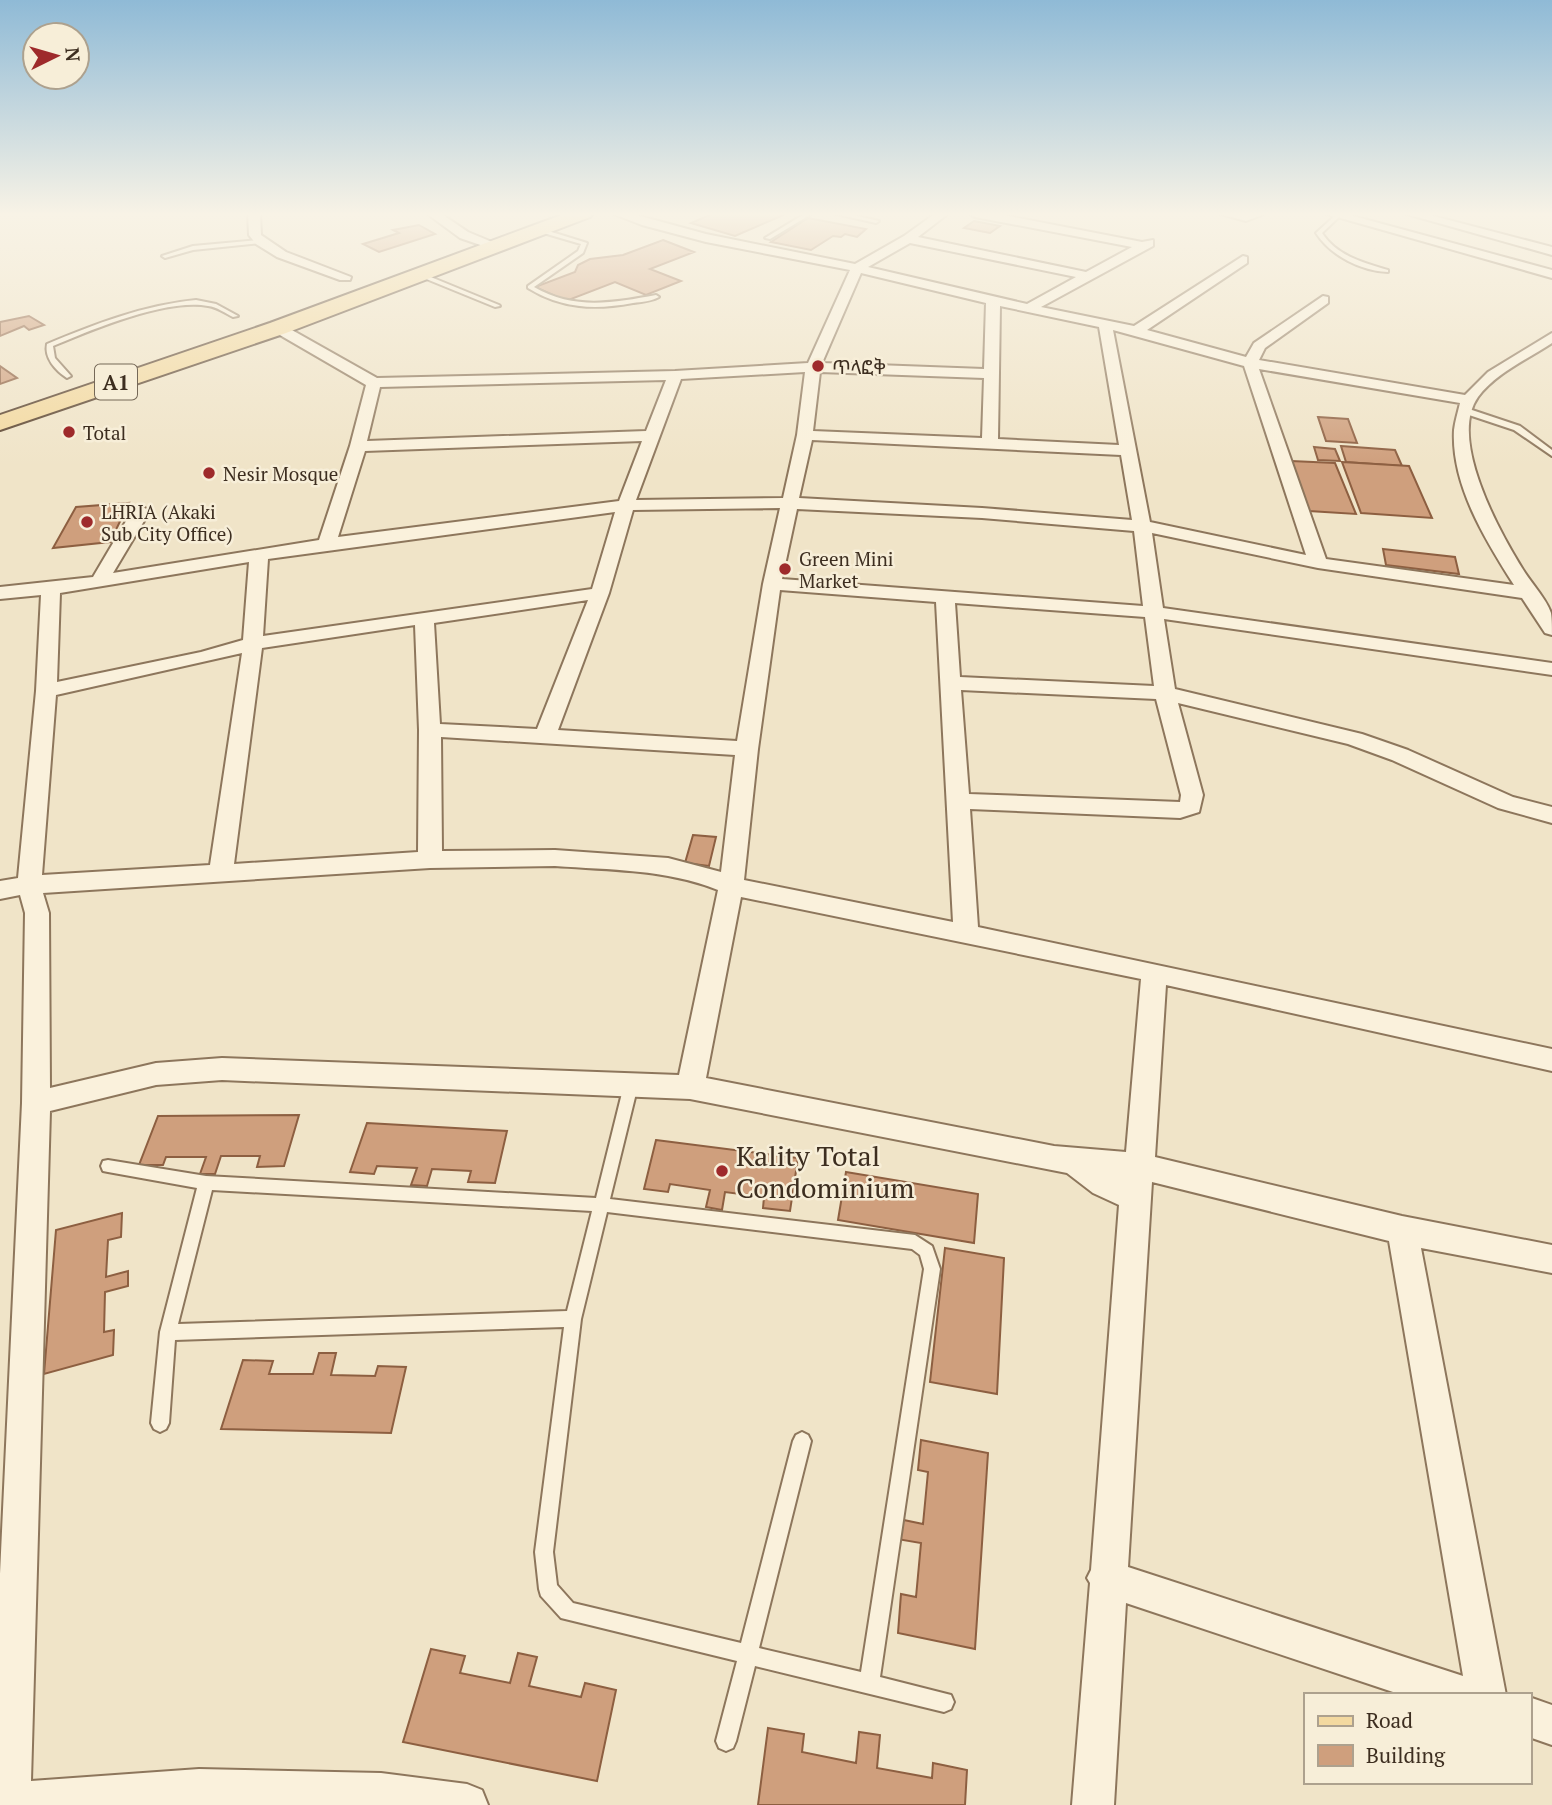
<svg xmlns="http://www.w3.org/2000/svg" width="1552" height="1805" font-family="'PT Serif','Noto Sans Ethiopic',serif">
	<style>
		.building { fill: #cf9f7d; stroke: #8d5f41; stroke-width: 2 }
		.lines { fill: none; stroke-linecap: round; stroke-linejoin: round }
		.lane-casing { stroke: #8d765c; stroke-width: 4 }
		.street-casing { stroke: #8d765c; stroke-width: 4 }
		.primary-casing { stroke: #5b4430; stroke-width: 4 }
		.lane { fill: #faf1dc; fill-rule: evenodd }
		.street { fill: #faf1dc; fill-rule: evenodd }
		.primary { fill: #f3d9a0; fill-rule: evenodd }
		.poi-dot { fill: #9e2a2b; stroke: #f7eed8; stroke-width: 2.5 }
		.labels { text-anchor: middle; dominant-baseline: central; stroke-width: 5; stroke-linejoin: round; paint-order: stroke }
		.far-poi-label { font-size: 19px; fill: #3d2e20; stroke: #f7eed8; text-anchor: start }
		.shield { fill: #f7eed8; stroke: #756857; stroke-width: 2 }
		.shield-label { font-size: 21px; font-weight: bold; fill: #3d2e20 }
		.near-poi-label { font-size: 28px; fill: #3d2e20; stroke: #f7eed8; text-anchor: start }
	</style>
	<rect width="100%" height="100%" fill="#f0e4c8"/>
	<!-- building -->
	<g class="building">
		<path d="M714,213h74l-53,23 -44,-13z"/>
		<path d="M808,218l58,11 -9,8 -12,-3 -4,3 -8,-1 -22,14 -40,-8z"/>
		<path d="M974,221l26,5 -10,7 -26,-5z"/>
		<path d="M419,225l16,9 -56,18 -16,-8 36,-11 -6,-3z"/>
		<path d="M663,240l31,12 -44,17 31,12 -35,14 -31,-13 -49,19 -31,-14 40,-15 3,-7 12,-6 33,-4z"/>
		<path d="M29,316l15,9 -15,5 -5,-4 -24,10v-14z"/>
		<path d="M0,366l17,12 -17,6z"/>
		<path d="M1318,417l30,2 9,24 -31,-2z"/>
		<path d="M1341,446l54,4 7,16 -56,-4z"/>
		<path d="M1314,447l21,2 5,12 -22,-1z"/>
		<path d="M1291,461l44,2 21,51 -47,-3z"/>
		<path d="M1342,462l67,4 23,52 -71,-5z"/>
		<path d="M129,503l-19,39 -57,6 23,-41z"/>
		<path d="M1383,549l72,8 4,17 -73,-9z"/>
		<path d="M693,835l23,2 -7,29 -24,-3z"/>
		<path d="M299,1115l-15,51 -27,1 3,-11h-39l-6,18h-15l6,-17h-40l-3,8h-24l19,-49z"/>
		<path d="M367,1123l140,8 -12,52 -27,-1 3,-11 -39,-2 -5,17 -16,-1 6,-17 -40,-2 -3,8 -24,-2z"/>
		<path d="M656,1140l142,18 -8,53 -27,-3 1,-11 -39,-5 -3,18 -16,-3 4,-17 -40,-6 -2,8 -24,-3z"/>
		<path d="M846,1172l132,22 -4,49 -136,-23z"/>
		<path d="M122,1213l-1,24 -13,3 -2,37 22,-6v15l-23,6 -1,40 10,-2 -1,25 -69,19 12,-144z"/>
		<path d="M945,1248l59,10 -7,136 -67,-12z"/>
		<path d="M319,1353h17l-5,22 44,1 3,-10 28,1 -15,66 -170,-4 22,-69 30,1 -4,13h44z"/>
		<path d="M921,1440l67,13 -13,196 -77,-16 3,-39 15,3 5,-54 -24,-4 2,-20 24,5 5,-52 -10,-2z"/>
		<path d="M431,1649l34,7 -5,17 50,10 8,-30 19,4 -8,29 52,11 4,-14 31,7 -19,91 -194,-39z"/>
		<path d="M768,1728l36,6 -2,18 54,11 3,-31 21,3 -3,33 55,10 1,-15 34,7 -2,35h-207z"/>
	</g>
	<g class="lines">
		<!-- lane casing -->
		<g class="lane-casing">
			<g id="lane">
				<path d="M806,213h7l-43,26 -5,-1z"/>
				<path d="M832,213h12l35,8 -3,2z"/>
				<path d="M1338,213l2,3 -18,17c15,23 42,30 66,37v2c-27,-1 -57,-16 -72,-39z"/>
				<path d="M542,229l45,14 -4,10 -49,34c39,23 79,16 122,8l3,2c-7,4 -17,5 -26,6 -38,7 -71,6 -105,-15v-2l50,-35 3,-7 -41,-12z"/>
				<path d="M260,240l2,3 -69,7 -28,8 -3,-2 31,-10z"/>
				<path d="M421,273l78,32 1,1 -5,1 -76,-31 -1,-1z"/>
				<path d="M196,300l20,4 22,12 -5,1c-8,-4 -16,-10 -25,-11 -41,-8 -117,24 -155,40l2,12 16,18 -4,2c-11,-7 -23,-20 -20,-34 48,-20 97,-39 149,-44z"/>
				<path d="M1463,409h6l51,17 32,24v6l-38,-26 -51,-17z"/>
				<path d="M631,1079l5,2 2,4 -28,114 305,36 17,11 8,23 -60,408 71,18 3,7 -3,7 -7,3 -189,-46 -19,75 -3,7 -7,3 -7,-3 -3,-7 21,-80 -176,-43 -20,-22 -2,-7 -4,-37 29,-225 -389,13 -6,83 -3,6 -6,3 -6,-3 -3,-6 9,-91 37,-144 -89,-16 -5,-1 -2,-5 2,-5 5,-1 98,16 390,22 28,-113 2,-4zM212,1190l380,21 -25,100 -389,13zM607,1212l305,37 8,6 4,14 -63,403 -102,-24 52,-207 -3,-6 -6,-3 -6,3 -3,6 -52,202 -168,-40 -16,-18 -4,-33 28,-233z"/>
			</g>
		</g>
		<!-- street casing -->
		<g class="street-casing">
			<g id="street">
				<path d="M248,213h12l1,22 25,17 65,25 -1,3h-10l-63,-23 -21,-13 -7,-9z"/>
				<path d="M426,213h14l28,19 36,15 -6,4 -38,-13z"/>
				<path d="M611,213h18l77,21 149,30 49,-28 32,-23h13l-31,24 168,35 46,-25 -157,-30 -6,-4h24l149,29 11,-2v6l-112,61 93,19 109,-70 4,1v6l-100,67 99,27 8,-14 69,-47 5,1v6l-63,45 -6,12 206,35 23,-23 64,-39v10c-24,16 -56,30 -74,54 -30,42 21,134 44,171 9,15 24,30 29,45 1,6 1,15 1,22l-7,-2 -23,-35 -204,-30 -166,-35 11,75 389,55v12l-388,-56 11,70 187,45 46,16 105,47 39,10v16l-54,-15 -106,-48 -44,-16 -170,-41 25,92 -4,17 -19,6 -210,-9 8,118 574,122v22l-386,-86 -11,172 247,59 150,29v28l-131,-25 85,447h-104l-276,-92 -12,202h-42l18,-222 -3,-5 4,-8 28,-365 -26,-12 -26,-20 -377,-74 -468,-19 -66,5 -106,26 -19,670 168,-12 182,4 86,11 15,6 6,15h-488v-231l22,-471 3,-190 -5,-18 -20,4v-18l18,-3 18,-187 5,-96 -41,4v-12l93,-10 39,-66 9,-5 9,5 -37,62 206,-33 31,-94 16,-61 -93,-54v-6h10l94,53 298,-7 133,-8 42,-93 -144,-28 -64,-17zM910,243l166,34 -49,27 -159,-37zM861,273l125,30 -2,66 -162,-6zM1000,306l99,21 20,118 -121,-6zM1113,330l131,36 62,189 -156,-33zM1259,369l201,34c-2,9 -5,18 -6,27 -3,55 32,111 60,155l-188,-26zM805,372l-8,63 -14,63 -147,2 45,-121zM820,372l164,6 -2,60 -169,-7zM666,380l-20,51 -279,10 13,-54zM812,440l309,15 11,65 -150,-12 -183,-10zM642,441l-23,60 -281,36 27,-86zM780,508l-17,76 -26,157 -179,-11 51,-137 24,-83zM797,509l185,9 152,13 9,75 -361,-27zM615,512l-23,77 -329,47 5,-77zM249,562l-6,78 -42,12 -144,30 3,-89zM780,590l156,12 17,320 -209,-42 14,-131zM588,600l-51,129 -97,-5 -6,-101zM955,603l190,14 9,69 -194,-9zM415,625l4,105 -1,122 -184,12 28,-216zM242,653l-32,212 -168,10 14,-180zM961,690l195,9 25,96 -1,7 -211,-8zM441,737l294,18 -14,117 -53,-14 -113,-8 -113,1zM555,866c55,4 111,3 163,24l-39,185 -457,-17 -66,5 -106,25 -1,-175 -6,-20 387,-25zM741,897l400,82 -15,173 -72,-6 -348,-68zM1152,1182l237,59 74,435 -335,-109z"/>
				<path d="M1217,213h50l-21,8z"/>
				<path d="M1323,213h19l210,57v8z"/>
				<path d="M1403,213h19l130,34v8z"/>
				<path d="M1529,1697l23,8v40l-23,-8z"/>
			</g>
		</g>
		<!-- primary casing -->
		<g class="primary-casing">
			<path id="primary" d="M567,213h26l-3,4 -304,116 -286,97v-15l270,-92z"/>
		</g>
		<!-- lane -->
		<use href="#lane" class="lane"/>
		<!-- street -->
		<use href="#street" class="street"/>
		<!-- primary -->
		<use href="#primary" class="primary"/>
	</g>
	<!-- sky -->
	<linearGradient id="sky" x2="0" y2="1"><stop stop-color="#8fbad6"/><stop offset="0.46" stop-color="#f8f3e6"/><stop offset="1" stop-color="#f8f3e6" stop-opacity="0"/></linearGradient>
	<rect width="1552" height="466" fill="url(#sky)"/>
	<!-- markers -->
	<g class="poi-dot">
		<circle cx="818" cy="366" r="7"/>
		<circle cx="69" cy="432" r="7"/>
		<circle cx="209" cy="473" r="7"/>
		<circle cx="87" cy="522" r="7"/>
		<circle cx="785" cy="569" r="7"/>
		<circle cx="722" cy="1171" r="7"/>
	</g>
	<g class="labels">
		<!-- far-poi labels -->
		<g class="far-poi-label">
			<text x="832" y="366">ጥላፎቅ</text>
			<text x="83" y="432">Total</text>
			<text x="223" y="473">Nesir Mosque</text>
			<text x="101" y="511">LHRIA (Akaki<tspan x="101" dy="22">Sub City Office)</tspan></text>
			<text x="799" y="558">Green Mini<tspan x="799" dy="22">Market</tspan></text>
		</g>
		<!-- shield labels -->
		<rect class="shield" x="95" y="364.5" width="42" height="35" rx="5"/>
		<g class="shield-label">
			<text x="116" y="382">A1</text>
		</g>
		<!-- near-poi labels -->
		<g class="near-poi-label">
			<text x="736" y="1155">Kality Total<tspan x="736" dy="32">Condominium</tspan></text>
		</g>
	</g>
	<!-- legend -->
	<rect x="1304" y="1693" width="228" height="91" fill="#f7eed8" stroke="#ada18e" stroke-width="2"/>
	<rect x="1318" y="1716" width="35" height="10" fill="#f3d9a0" stroke="#ada18e" stroke-width="2"/>
	<text x="1366" y="1728" font-size="21" fill="#3d2e20">Road</text>
	<rect x="1318" y="1745" width="35" height="21" fill="#cf9f7d" stroke="#ada18e" stroke-width="2"/>
	<text x="1366" y="1763" font-size="21" fill="#3d2e20">Building</text>
	<!-- north arrow -->
	<g transform="translate(56 56) rotate(85)"><circle r="33" fill="#f7eed8" stroke="#ada18e" stroke-width="2"/>
	<path d="M0-5L12 26L0 18L-12 26Z" fill="#9e2a2b"/>
	<text y="-10" font-size="19" font-weight="bold" text-anchor="middle" fill="#3d2e20">N</text>
	</g>
</svg>
